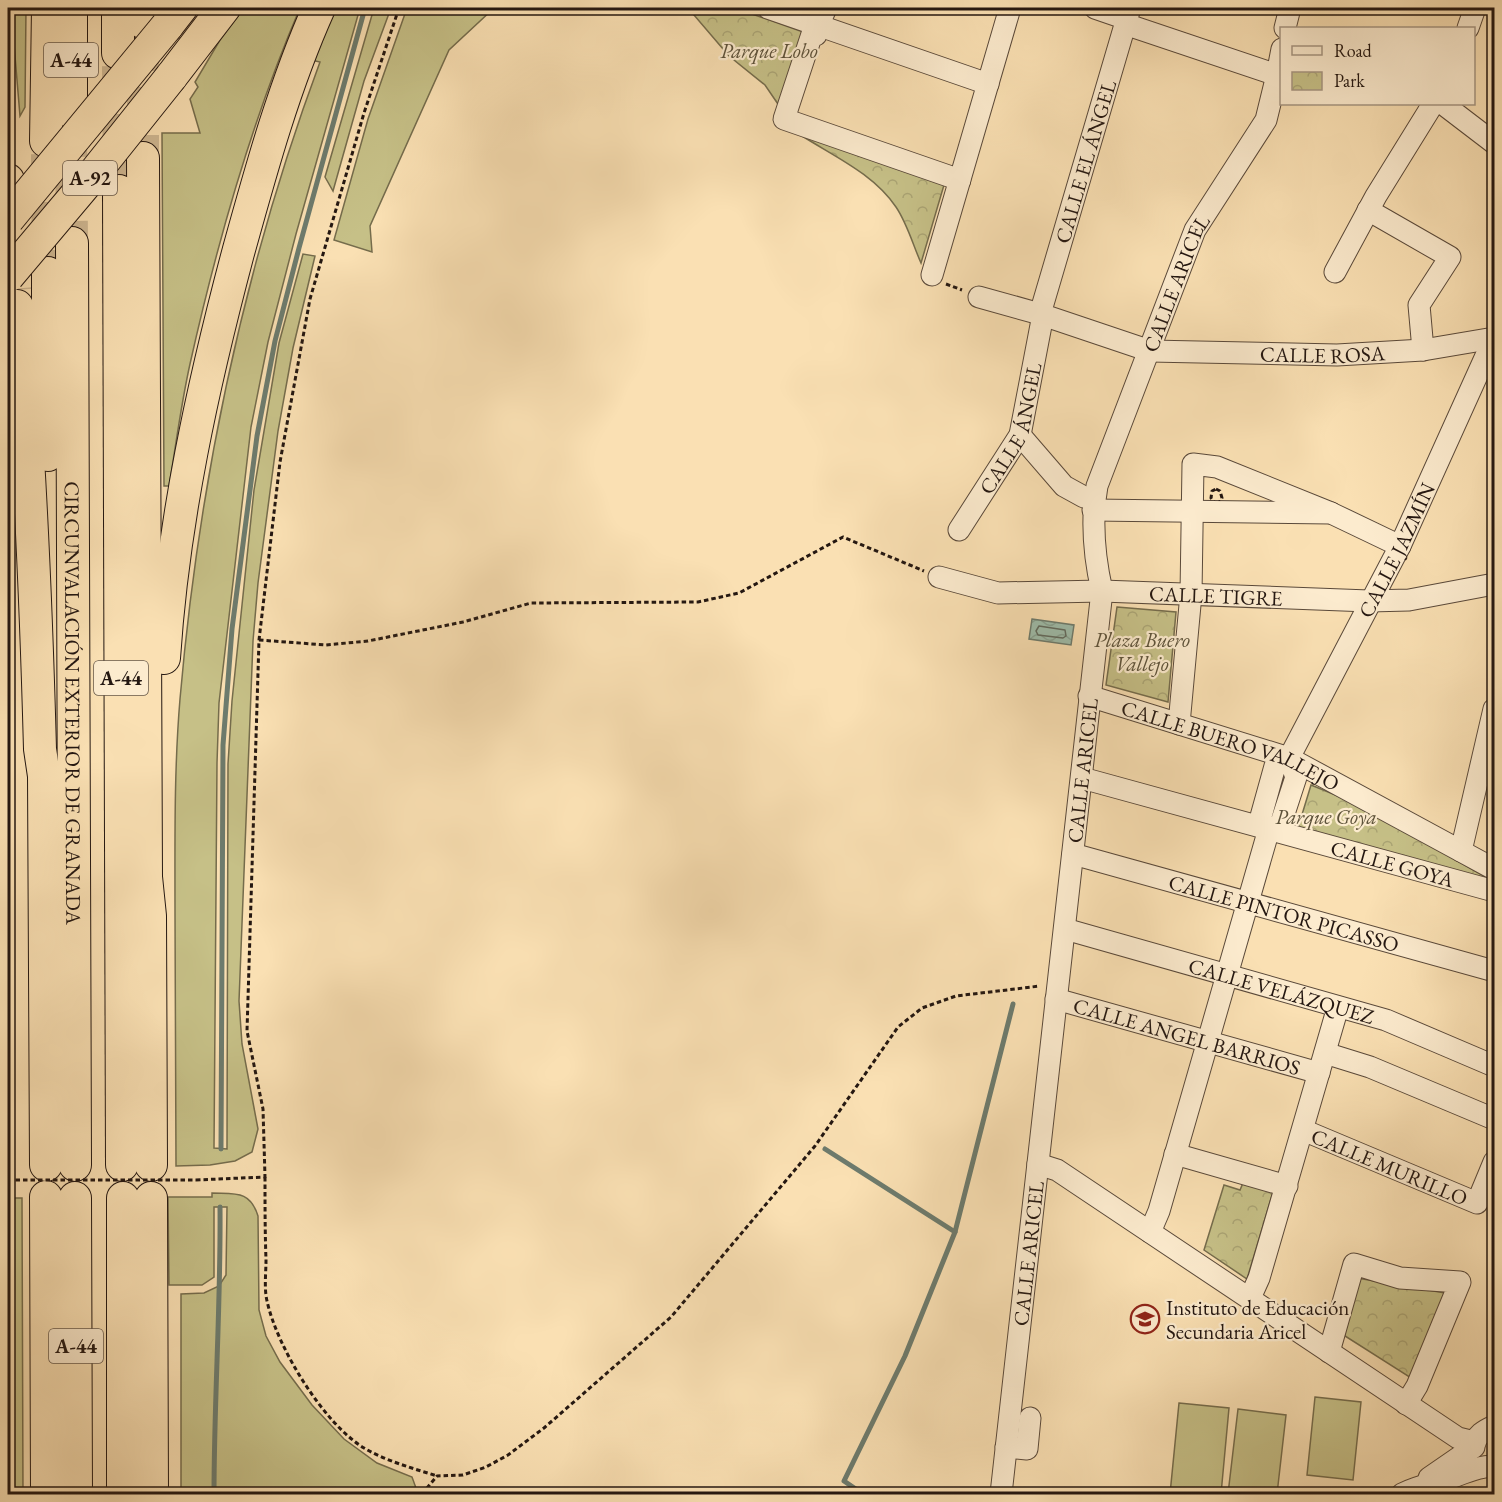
<svg xmlns="http://www.w3.org/2000/svg" width="1502" height="1502" font-family="'EB Garamond',serif">
	<style>
		.grass { fill: #c6c087; stroke: #756c4c; stroke-width: 1.5 }
		.park { fill: url(#park-crowns); stroke: #756c4c; stroke-width: 1.5 }
		.water { fill: url(#water-waves); stroke: #6d7b6d; stroke-width: 1.5 }
		.lines { fill: none; stroke-linecap: round; stroke-linejoin: round }
		.shore { stroke: #616a5e; stroke-width: 1.5 }
		.stream { stroke: #6d7b6d; stroke-width: 5 }
		.highway-tunnel { stroke: #cfb893; stroke-width: 32; stroke-dasharray: 32 16; stroke-linecap: butt }
		.minor-casing { stroke: #5a493a; stroke-width: 23 }
		.highway-casing { stroke: #241711; stroke-width: 34 }
		.path { stroke: #241711; stroke-width: 3; stroke-dasharray: 4.5 3; stroke-linecap: butt }
		.minor { stroke: #fcebce; stroke-width: 21 }
		.highway { stroke: #fae0b3; stroke-width: 32 }
		.highway-bridge-casing { stroke: #241711; stroke-width: 34; stroke-linecap: butt }
		.path-bridge { stroke: #241711; stroke-width: 3; stroke-dasharray: 4.5 3; stroke-linecap: butt }
		.highway-bridge { stroke: #fae0b3; stroke-width: 32 }
		.labels { text-anchor: middle; dominant-baseline: central; stroke-width: 4.5; stroke-linejoin: round; paint-order: stroke }
		.shield { fill: #fcebce; stroke: #65574a; stroke-width: 1.5 }
		.shield-label { font-size: 20px; font-weight: bold; fill: #241711 }
		.park-label { font-size: 21px; font-style: italic; fill: #5d523a; stroke: #fcebce }
		.street-label { font-size: 21px; fill: #241711; stroke: #fcebce }
		.poi-label { font-size: 21px; fill: #241711; stroke: #fcebce; text-anchor: start }
	</style>
	<defs>
		<pattern id="park-crowns" width="20" height="18" patternUnits="userSpaceOnUse" patternTransform="scale(1.5)"><rect width="20" height="18" fill="#c6c087"/><path d="M2 6a3 3 0 1 1 6 0M12 15a3 3 0 1 1 6 0" fill="none" stroke="#aaa474"/></pattern>
		<pattern id="water-waves" width="16" height="10" patternUnits="userSpaceOnUse" patternTransform="scale(1.5)"><rect width="16" height="10" fill="#9ebdab"/><path d="M0 5q4-4 8 0t8 0" fill="none" stroke="#88a292"/></pattern>
	</defs>
	<rect width="100%" height="100%" fill="#fae0b3"/>
	<filter id="stains"><feTurbulence type="fractalNoise" baseFrequency=".00333" numOctaves="4"/><feColorMatrix values="0 0 0 0 .2 0 0 0 0 .09 0 0 0 0 .02 0 0 0 .5 -.17"/></filter>
	<radialGradient id="worn" r=".72"><stop offset=".6" stop-color="#630" stop-opacity="0"/><stop offset="1" stop-color="#630" stop-opacity=".3"/></radialGradient>
	<!-- grass -->
	<g class="grass">
		<path d="M11,8h15l-1,99 -5,9z"/>
		<path d="M244,8h56c-49,114 -83,235 -110,356 -9,40 -14,81 -21,122h-5l-2,-353h38l-10,-34 8,-12 -3,-5 25,-42z"/>
		<path d="M333,8h27l-64,226 -28,108 -17,85 -32,276 -2,60 -3,385 13,1 1,-385 4,-63 22,-211 25,-147 24,-89 12,2 -22,92 -15,83 -20,152 -5,58 -14,360 3,43 16,85 -6,23 -17,9 -25,4 -34,1c0,-84 -1,-169 -1,-253 0,-72 -1,-143 5,-214 19,-219 63,-430 140,-637l-9,-2z"/>
		<path d="M374,8h17l-27,73 -31,110 -8,-14z"/>
		<path d="M407,8h87l-45,42 -79,176 2,26 -38,-12 34,-121z"/>
		<path d="M212,1193c23,1 38,-3 46,23l1,94 7,26 14,26 32,43 32,34 33,24 35,14 4,11 -6,6h-229v-200l23,-1 15,-7 7,-11 1,-68h-13v70l-12,8h-33l-1,-88h44z"/>
		<path d="M8,1198h14l1,296h-15z"/>
		<path d="M1315,1397l46,5 -8,78 -46,-5z"/>
		<path d="M1179,1403l50,5 -8,86h-51z"/>
		<path d="M1238,1409l48,6 -9,79h-49z"/>
	</g>
	<!-- park -->
	<g class="park">
		<path d="M688,8h47l71,25 -26,74 -15,-22 -36,-29z"/>
		<path d="M799,134l145,51 -23,78c-8,-18 -14,-40 -25,-56 -23,-34 -63,-51 -97,-73z"/>
		<path d="M1117,607l59,5 -8,90 -62,-17z"/>
		<path d="M1311,785l54,22 129,75 -197,-51z"/>
		<path d="M1243,1183l30,9 -26,87 -43,-29 20,-65 16,5z"/>
		<path d="M1357,1278l94,16 -40,84 -66,-42 -2,-10z"/>
	</g>
	<!-- water -->
	<path class="water" d="M1032,619l42,6 -3,20 -42,-6z"/>
	<g class="lines">
		<!-- shore -->
		<path class="shore" d="M1039,626l26,4 1,6 -3,2 -25,-3 -2,-4z"/>
		<!-- stream -->
		<g class="stream">
			<path d="M221,1149l2,-404 9,-116 25,-193 18,-95 24,-93 66,-240"/>
			<path d="M825,1149l130,83"/>
			<path d="M214,1494c0,-96 7,-191 6,-287"/>
			<path d="M863,1494l-19,-13 61,-125 50,-124 58,-228"/>
		</g>
		<!-- highway-tunnel -->
		<g class="highway-tunnel">
			<path d="M143,39v119"/>
			<path d="M118,66l1,125"/>
			<path d="M71,125l1,118"/>
			<path d="M47,154l1,119"/>
			<path d="M8,193l8,97"/>
		</g>
		<!-- minor casing -->
		<g class="minor-casing">
			<g id="minor">
				<path d="M768,8l220,76"/>
				<path d="M1095,8l32,11"/>
				<path d="M822,17l4,-9"/>
				<path d="M1125,24l152,51"/>
				<path d="M1285,28l5,-20"/>
				<path d="M1468,28l7,-20"/>
				<path d="M816,35l-4,-1 -28,85 176,61"/>
				<path d="M1443,104l51,39"/>
				<path d="M1368,210l82,47 -31,48 4,45"/>
				<path d="M1335,272l41,-76 57,-92"/>
				<path d="M932,275l78,-267"/>
				<path id="s1" d="M979,297l61,17 110,37 187,4 86,-5 71,-12"/>
				<path id="s2" d="M1040,314l90,-306"/>
				<path d="M1020,435l44,51 20,11"/>
				<path d="M1093,510l238,3 69,33"/>
				<path id="s3" d="M959,530l61,-95 22,-115"/>
				<path id="s4" d="M939,577l59,16 104,-2 267,10 40,-1 85,-16"/>
				<path id="s5" d="M1089,696l200,62 205,111"/>
				<path d="M1179,724l12,-130 2,-130 24,3 114,46"/>
				<path id="s6" d="M1289,758l111,-212 94,-208"/>
				<path d="M1289,758l7,19 -16,49 -11,3 -9,-9 15,-54z"/>
				<path id="s7" d="M1082,778l412,113"/>
				<path d="M1461,851l33,-142"/>
				<path id="s8" d="M1073,854l421,117"/>
				<path id="s9" d="M1065,929l321,91 108,46"/>
				<path id="s10" d="M1056,999l263,74"/>
				<path d="M1325,1053l45,14 124,52"/>
				<path id="s11" d="M1303,1130l174,73 17,-41"/>
				<path d="M1175,1154l112,32"/>
				<path d="M1038,1164l19,6 401,268 16,4"/>
				<path d="M1150,1232l9,-21 110,-382"/>
				<path d="M1250,1298l9,-20 79,-271"/>
				<path d="M1329,1352l25,-88 46,14 60,4 -43,104 -11,18"/>
				<path d="M1006,1447l21,2 3,-31"/>
				<path d="M1429,1478l45,-31c1,-12 11,-17 20,-21"/>
				<path id="s12" d="M1001,1494l101,-903c-8,-35 -11,-70 -5,-105l98,-256 71,-110 11,-45 5,-26"/>
				<path d="M1402,1494c12,-6 23,-9 36,-12 19,-5 37,-16 56,-16"/>
			</g>
		</g>
		<!-- highway casing -->
		<g class="highway-casing">
			<g id="highway">
				<path d="M118,8v45"/>
				<path d="M142,8v14"/>
				<path d="M167,26l14,-18"/>
				<path d="M171,77l53,-69"/>
				<path d="M71,112v-104"/>
				<path d="M46,141l2,-133"/>
				<path d="M143,158l3,719 4,39 1,249"/>
				<path d="M8,180v9"/>
				<path d="M119,191l3,974"/>
				<path id="s13" d="M72,243l3,922"/>
				<path d="M48,273v182"/>
				<path d="M17,306c13,148 19,295 23,443l4,27 2,389"/>
				<path d="M164,658c9,-137 39,-273 74,-405 23,-83 46,-167 81,-245"/>
				<path d="M46,1197l1,297"/>
				<path d="M75,1198l1,296"/>
				<path d="M123,1198v296"/>
				<path d="M151,1198l1,296"/>
			</g>
		</g>
		<!-- path -->
		<g class="path">
			<path d="M946,284l16,6"/>
			<path d="M1216,489l4,2 2,7 -5,8 -6,-8 1,-7z"/>
			<path d="M259,640l67,5 42,-4 95,-19 68,-19 167,-1 41,-9 104,-56 81,34"/>
			<path d="M265,1177c0,28 0,55 1,83 0,13 -2,28 1,41 10,46 56,122 97,147 22,13 48,20 73,28"/>
			<path d="M196,1180l69,-3 -2,-68 -16,-78 12,-391 21,-178 30,-163 54,-186 35,-105"/>
			<path d="M422,1494l15,-18 26,-1 23,-8 22,-12 36,-27 127,-111 144,-171 83,-119 24,-19 34,-12 84,-10"/>
		</g>
		<!-- minor -->
		<use href="#minor" class="minor"/>
		<!-- highway -->
		<use href="#highway" class="highway"/>
		<!-- highway-bridge casing -->
		<g class="highway-bridge-casing">
			<g id="highway-bridge">
				<path d="M8,219l159,-193"/>
				<path d="M8,276l80,-95 83,-104"/>
			</g>
		</g>
		<!-- path-bridge -->
		<path class="path-bridge" d="M8,1180h188"/>
		<!-- highway-bridge -->
		<use href="#highway-bridge" class="highway-bridge"/>
	</g>
	<!-- icons -->
	<defs>
		<g id="school-ring" transform="scale(1.5)"><circle r="9.5" fill="#fcebce" stroke="#8f2418" stroke-width="1.5"/><path d="M0-5L7-2L0 1L-7-2ZM-4 1L0 2.5L4 1V4Q0 6-4 4Z" fill="#8f2418"/></g>
	</defs>
	<g fill-rule="evenodd">
		<use href="#school-ring" x="1145" y="1319"/>
	</g>
	<g class="labels">
		<!-- shield labels -->
		<g class="shield">
			<rect x="44" y="43" width="54" height="34" rx="4.5"/>
			<rect x="63" y="161" width="54" height="34" rx="4.5"/>
			<rect x="94" y="661" width="54" height="34" rx="4.5"/>
			<rect x="49" y="1329" width="54" height="34" rx="4.5"/>
		</g>
		<g class="shield-label">
			<text x="71" y="60">A-44</text>
			<text x="90" y="178">A-92</text>
			<text x="121" y="678">A-44</text>
			<text x="76" y="1346">A-44</text>
		</g>
		<!-- park labels -->
		<g class="park-label">
			<text x="769" y="50">Parque Lobo</text>
			<text x="1142" y="639">Plaza Buero<tspan x="1142" dy="24">Vallejo</tspan></text>
			<text x="1326" y="816">Parque Goya</text>
		</g>
		<!-- street labels -->
		<g class="street-label">
			<text stroke="none"><textPath href="#s2" startOffset="159">CALLE EL ÁNGEL</textPath></text>
			<text stroke="none"><textPath href="#s12" startOffset="1232">CALLE ARICEL</textPath></text>
			<text stroke="none"><textPath href="#s1" startOffset="352">CALLE ROSA</textPath></text>
			<text stroke="none"><textPath href="#s3" startOffset="116">CALLE ÁNGEL</textPath></text>
			<text stroke="none"><textPath href="#s6" startOffset="234">CALLE JAZMÍN</textPath></text>
			<text stroke="none"><textPath href="#s4" startOffset="279">CALLE TIGRE</textPath></text>
			<text stroke="none"><textPath href="#s13" startOffset="460">CIRCUNVALACIÓN EXTERIOR DE GRANADA</textPath></text>
			<text stroke="none"><textPath href="#s5" startOffset="150">CALLE BUERO VALLEJO</textPath></text>
			<text stroke="none"><textPath href="#s12" startOffset="728">CALLE ARICEL</textPath></text>
			<text stroke="none"><textPath href="#s7" startOffset="322">CALLE GOYA</textPath></text>
			<text stroke="none"><textPath href="#s8" startOffset="219">CALLE PINTOR PICASSO</textPath></text>
			<text stroke="none"><textPath href="#s9" startOffset="225">CALLE VELÁZQUEZ</textPath></text>
			<text stroke="none"><textPath href="#s10" startOffset="136">CALLE ANGEL BARRIOS</textPath></text>
			<text stroke="none"><textPath href="#s11" startOffset="94">CALLE MURILLO</textPath></text>
			<text stroke="none"><textPath href="#s12" startOffset="242">CALLE ARICEL</textPath></text>
		</g>
		<!-- poi labels -->
		<g class="poi-label">
			<text x="1166" y="1307">Instituto de Educación<tspan x="1166" dy="24">Secundaria Aricel</tspan></text>
		</g>
	</g>
	<!-- margin -->
	<rect width="1502" height="1502" fill="none" stroke="#fae0b3" stroke-width="30"/>
	<rect x="9" y="9" width="1484" height="1484" fill="none" stroke="#241711" stroke-width="3"/>
	<rect x="15" y="15" width="1472" height="1472" fill="none" stroke="#241711" stroke-width="1.5"/>
	<!-- legend -->
	<rect x="1280" y="27" width="195" height="78" fill="#fcebce" stroke="#a69682" stroke-width="1.5"/>
	<rect x="1292" y="46" width="30" height="9" fill="#fcebce" stroke="#a69682" stroke-width="1.5"/>
	<text x="1334" y="57" font-size="18" fill="#241711">Road</text>
	<rect x="1292" y="72" width="30" height="18" fill="url(#park-crowns)" stroke="#a69682" stroke-width="1.5"/>
	<text x="1334" y="87" font-size="18" fill="#241711">Park</text>
	<rect width="100%" height="100%" filter="url(#stains)"/>
	<rect width="100%" height="100%" fill="url(#worn)"/>
</svg>
